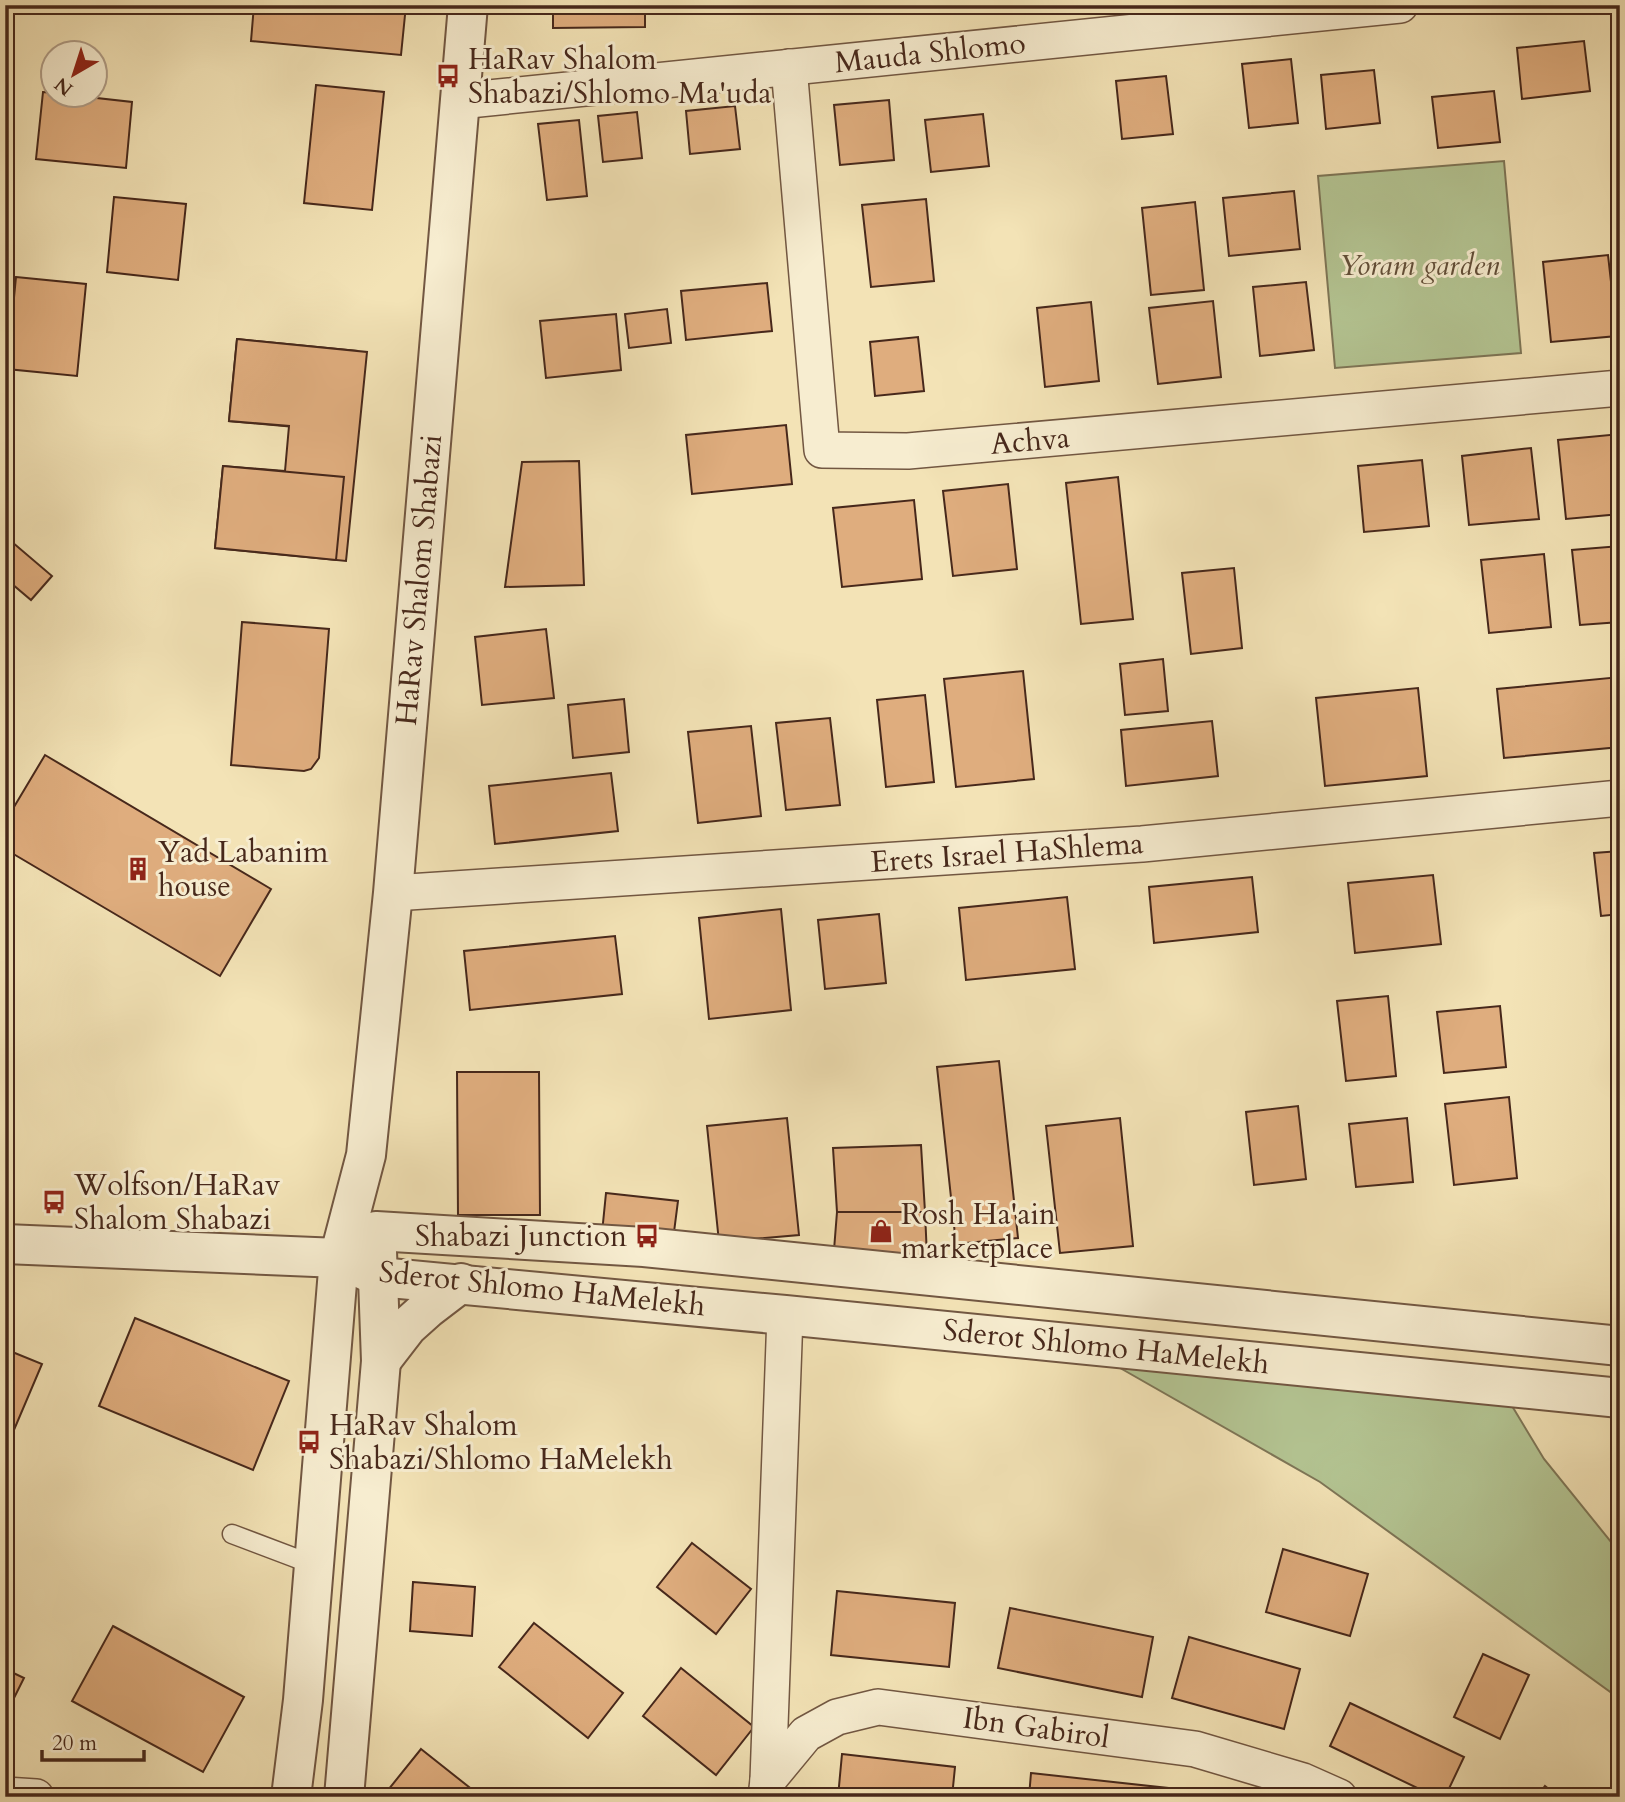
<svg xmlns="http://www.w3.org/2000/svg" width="1625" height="1802" font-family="Cardo,serif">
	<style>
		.green { fill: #b4c593; stroke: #7e7657; stroke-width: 2 }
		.building { fill: #dfad7e; stroke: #47281b; stroke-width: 2 }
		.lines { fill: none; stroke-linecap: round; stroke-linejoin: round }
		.service-casing { stroke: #725742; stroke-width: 21 }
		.minor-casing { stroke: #725742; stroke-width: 38 }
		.tertiary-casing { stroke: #725742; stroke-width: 42 }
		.service { stroke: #f7edd0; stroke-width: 18 }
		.minor { stroke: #f7edd0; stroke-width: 35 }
		.tertiary { stroke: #f7edd0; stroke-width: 38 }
		.labels { text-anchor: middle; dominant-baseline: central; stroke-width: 6; stroke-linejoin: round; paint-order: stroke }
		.street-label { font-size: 30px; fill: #47281b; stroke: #f7edd0 }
		.poi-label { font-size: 30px; fill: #47281b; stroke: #f7edd0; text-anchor: start }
		.park-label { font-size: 30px; font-style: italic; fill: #624f39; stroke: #f7edd0 }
	</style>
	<rect width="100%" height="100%" fill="#f3e3b6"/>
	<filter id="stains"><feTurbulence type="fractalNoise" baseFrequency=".00286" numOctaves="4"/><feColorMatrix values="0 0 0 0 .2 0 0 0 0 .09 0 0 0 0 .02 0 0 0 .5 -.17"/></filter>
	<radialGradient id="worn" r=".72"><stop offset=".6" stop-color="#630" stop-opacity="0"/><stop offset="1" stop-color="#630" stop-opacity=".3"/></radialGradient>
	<!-- green -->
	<g class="green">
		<path d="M1504,161l17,192 -186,15 -17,-192z"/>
		<path d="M1078,1344l422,42 44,73 76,94v146l-300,-217z"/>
	</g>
	<!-- building -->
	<g class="building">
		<path d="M254,5h152l-5,50 -150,-14z"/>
		<path d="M553,5h92v22l-92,1z"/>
		<path d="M1584,41l6,50 -68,8 -5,-51z"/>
		<path d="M1291,59l7,64 -49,5 -7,-64z"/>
		<path d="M1374,70l6,53 -54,6 -5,-54z"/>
		<path d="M1166,76l7,58 -51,5 -6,-58z"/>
		<path d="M316,85l68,7 -12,118 -68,-7z"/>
		<path d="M1494,91l6,51 -62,6 -6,-51z"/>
		<path d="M43,92l89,10 -6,66 -90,-9z"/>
		<path d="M889,100l5,60 -54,5 -6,-60z"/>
		<path d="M735,106l5,43 -50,5 -4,-43z"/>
		<path d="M637,112l5,46 -39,4 -5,-46z"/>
		<path d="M983,114l6,52 -58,6 -6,-52z"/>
		<path d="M579,120l8,76 -40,4 -9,-76z"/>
		<path d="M1294,191l6,58 -71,7 -6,-58z"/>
		<path d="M114,197l72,7 -8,76 -71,-8z"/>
		<path d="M926,199l8,82 -63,6 -9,-82z"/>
		<path d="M1195,202l9,88 -53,5 -9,-87z"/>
		<path d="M1608,255l9,81 -66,6 -8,-80z"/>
		<path d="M16,277l70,7 -9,92 -70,-7z"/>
		<path d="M1306,282l8,68 -54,6 -7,-69z"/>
		<path d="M767,283l5,48 -86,9 -5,-49z"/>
		<path d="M1213,301l8,76 -63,7 -9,-76z"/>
		<path d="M1091,302l8,79 -54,6 -8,-79z"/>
		<path d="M667,309l4,34 -42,5 -4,-34z"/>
		<path d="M616,314l5,56 -75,8 -6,-57z"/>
		<path d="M918,337l6,54 -49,5 -5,-54z"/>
		<path d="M237,339l120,12 -8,81 -120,-11z"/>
		<path d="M237,339l130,13 -21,209 -131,-13 8,-82 62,5 4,-45 -60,-5z"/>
		<path d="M786,425l6,59 -100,10 -6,-59z"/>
		<path d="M1620,434v80l-54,5 -8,-79z"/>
		<path d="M1531,448l8,71 -70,6 -7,-69z"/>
		<path d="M1422,460l7,66 -65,6 -6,-66z"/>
		<path d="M579,461l5,124 -79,2 17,-125z"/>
		<path d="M223,466l121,11 -8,83 -121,-12z"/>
		<path d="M1118,477l15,142 -52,5 -15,-141z"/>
		<path d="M1008,484l9,85 -64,7 -10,-85z"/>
		<path d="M914,500l8,79 -80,8 -9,-79z"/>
		<path d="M5,536l47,40 -21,24 -26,-22z"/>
		<path d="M1620,546v76l-40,3 -8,-75z"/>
		<path d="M1544,554l7,73 -62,6 -8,-73z"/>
		<path d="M1234,568l8,80 -51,6 -9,-81z"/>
		<path d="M242,622l87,7 -10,129 -8,11 -7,2 -73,-6z"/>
		<path d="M546,629l8,69 -72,7 -7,-68z"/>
		<path d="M1163,659l5,52 -43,4 -5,-51z"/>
		<path d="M1023,671l11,108 -78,8 -12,-108z"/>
		<path d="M1620,677v70l-116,11 -7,-69z"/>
		<path d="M1418,688l9,88 -102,10 -9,-88z"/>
		<path d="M925,695l9,87 -48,5 -9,-87z"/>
		<path d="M624,699l5,53 -56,6 -5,-53z"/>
		<path d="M830,718l10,87 -54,5 -10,-87z"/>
		<path d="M1212,721l6,55 -92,10 -5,-56z"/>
		<path d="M751,726l10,90 -63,7 -10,-91z"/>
		<path d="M45,755l226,134 -51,87 -215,-127v-27z"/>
		<path d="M611,773l7,58 -123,13 -6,-58z"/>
		<path d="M1620,851v63l-19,2 -7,-63z"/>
		<path d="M1433,875l8,69 -86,9 -7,-70z"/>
		<path d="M1252,877l6,55 -104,11 -5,-56z"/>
		<path d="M1067,897l8,72 -109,11 -7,-72z"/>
		<path d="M781,909l10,101 -82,9 -10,-101z"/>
		<path d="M879,914l7,69 -61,6 -7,-69z"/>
		<path d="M615,936l7,58 -152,16 -6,-59z"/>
		<path d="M5,969h6l-3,79h-3z"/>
		<path d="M1388,996l8,80 -50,5 -9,-80z"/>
		<path d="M1500,1006l6,61 -62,6 -7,-61z"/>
		<path d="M999,1061l19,177 -62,6 -19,-177z"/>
		<path d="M457,1072h82l1,143h-82z"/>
		<path d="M1509,1097l8,81 -63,7 -9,-81z"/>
		<path d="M1298,1106l8,73 -52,6 -8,-73z"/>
		<path d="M787,1118l12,117 -80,7 -12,-116z"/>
		<path d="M1120,1118l13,128 -73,7 -14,-127z"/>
		<path d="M1407,1118l6,64 -57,5 -7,-63z"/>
		<path d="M921,1145l4,67h-88l-4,-64z"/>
		<path d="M606,1193l72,8 -5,39 -71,-7z"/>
		<path d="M837,1212h88l2,45 -93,-7z"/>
		<path d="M135,1318l154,63 -36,89 -154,-64z"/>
		<path d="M5,1349l37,15 -34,80 -3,-1z"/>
		<path d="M692,1543l59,46 -35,45 -59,-47z"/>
		<path d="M1283,1549l85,25 -18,62 -84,-24z"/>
		<path d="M413,1582l62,5 -3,49 -62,-5z"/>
		<path d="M837,1591l118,12 -6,64 -118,-12z"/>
		<path d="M1010,1608l143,29 -11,60 -144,-29z"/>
		<path d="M534,1623l89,70 -35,45 -89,-71z"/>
		<path d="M113,1626l131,71 -41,75 -131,-71z"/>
		<path d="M1189,1637l111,32 -16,60 -112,-31z"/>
		<path d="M1483,1654l46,21 -29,64 -46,-22z"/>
		<path d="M681,1668l73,59 -38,48 -73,-59z"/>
		<path d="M5,1669l19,9 -19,38z"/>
		<path d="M1350,1703l114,54 -19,40h-9l-106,-51z"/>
		<path d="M421,1749l53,42 -4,6 -86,-2z"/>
		<path d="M842,1754l113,13 -3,30h-114z"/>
		<path d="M1031,1773l146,16 -1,8h-147z"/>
		<path d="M1545,1786l14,11h-22z"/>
	</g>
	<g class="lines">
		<!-- service casing -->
		<g class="service-casing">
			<path id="service" d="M232,1534l82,31"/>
		</g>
		<!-- minor casing -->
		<g class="minor-casing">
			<g id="minor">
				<path d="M789,67l33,383 86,1 712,-63"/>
				<path d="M459,101l941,-96"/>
				<path d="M393,893l749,-49 478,-46"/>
				<path d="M768,1780l17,-465"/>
				<path d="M5,1795l31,2"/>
				<path d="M766,1797l2,-17 38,-46 31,-17 41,-10 317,42 108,32 36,16"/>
			</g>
		</g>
		<!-- tertiary casing -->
		<g class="tertiary-casing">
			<g id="tertiary">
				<path d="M5,1244l334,14 40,19 406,38 835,83"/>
				<path d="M339,1258l37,-27 268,16 976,99"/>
				<path d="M381,1361l27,-35 19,-17 34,-26"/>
				<path d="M291,1797l12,-97 36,-442 27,-103 27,-262 75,-888"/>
				<path d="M344,1797l37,-436 -4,-110"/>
			</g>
		</g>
		<!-- service -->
		<use href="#service" class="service"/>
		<!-- minor -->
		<use href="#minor" class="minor"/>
		<!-- tertiary -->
		<use href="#tertiary" class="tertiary"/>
	</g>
	<!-- icons -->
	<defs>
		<g id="bus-bare" transform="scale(1.89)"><path d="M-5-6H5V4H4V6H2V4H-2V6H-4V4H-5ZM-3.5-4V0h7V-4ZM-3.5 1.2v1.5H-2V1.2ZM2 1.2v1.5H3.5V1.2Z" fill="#8f2418" stroke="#f7edd0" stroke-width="2.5" paint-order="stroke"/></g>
		<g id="building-bare" transform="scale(1.89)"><path d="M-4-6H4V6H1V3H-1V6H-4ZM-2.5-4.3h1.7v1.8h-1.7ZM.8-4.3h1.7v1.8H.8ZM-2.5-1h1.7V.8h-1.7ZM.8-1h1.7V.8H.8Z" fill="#8f2418" stroke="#f7edd0" stroke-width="2.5" paint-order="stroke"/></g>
		<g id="shop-bare" transform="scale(1.89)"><path d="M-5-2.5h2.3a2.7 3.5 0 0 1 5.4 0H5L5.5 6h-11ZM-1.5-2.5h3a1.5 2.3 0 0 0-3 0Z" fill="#8f2418" stroke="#f7edd0" stroke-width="2.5" paint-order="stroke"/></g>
	</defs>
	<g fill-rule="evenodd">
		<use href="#bus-bare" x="448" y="76"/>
		<use href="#building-bare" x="138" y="869"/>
		<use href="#bus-bare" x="54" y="1202"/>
		<use href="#shop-bare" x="881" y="1231"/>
		<use href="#bus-bare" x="647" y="1236"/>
		<use href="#bus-bare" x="309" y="1442"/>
	</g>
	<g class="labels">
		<!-- street labels -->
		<g class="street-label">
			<text transform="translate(930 53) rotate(-6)">Mauda Shlomo</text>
			<text transform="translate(1030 441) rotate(-5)">Achva</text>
			<text transform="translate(419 580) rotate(-85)">HaRav Shalom Shabazi</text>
			<text transform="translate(1007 853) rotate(-4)">Erets Israel HaShlema</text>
			<text transform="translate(542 1289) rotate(6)">Sderot Shlomo HaMelekh</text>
			<text transform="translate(1106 1347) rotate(6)">Sderot Shlomo HaMelekh</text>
			<text transform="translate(1036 1728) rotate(8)">Ibn Gabirol</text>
		</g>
		<!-- poi labels -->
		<g class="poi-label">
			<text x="468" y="59">HaRav Shalom<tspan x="468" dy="34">Shabazi/Shlomo Ma'uda</tspan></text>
			<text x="158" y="852">Yad Labanim<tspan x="158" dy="34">house</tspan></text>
			<text x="74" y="1185">Wolfson/HaRav<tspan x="74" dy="34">Shalom Shabazi</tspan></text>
			<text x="901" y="1214">Rosh Ha'ain<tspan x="901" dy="34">marketplace</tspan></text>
			<text x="627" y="1236" text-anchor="end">Shabazi Junction</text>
			<text x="329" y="1425">HaRav Shalom<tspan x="329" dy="34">Shabazi/Shlomo HaMelekh</tspan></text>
		</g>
		<!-- park labels -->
		<g class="park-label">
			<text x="1419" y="265">Yoram garden</text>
		</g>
	</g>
	<!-- margin -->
	<rect width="1625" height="1802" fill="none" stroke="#f3e3b6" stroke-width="28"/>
	<rect x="7" y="7" width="1611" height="1788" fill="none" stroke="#47281b" stroke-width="3.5"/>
	<rect x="14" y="14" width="1597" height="1774" fill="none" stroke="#47281b" stroke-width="2"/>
	<!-- north arrow -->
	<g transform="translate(74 74) rotate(219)"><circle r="33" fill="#f7edd0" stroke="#b19e88" stroke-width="2"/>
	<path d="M0-5L12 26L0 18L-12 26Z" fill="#8f2418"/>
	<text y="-10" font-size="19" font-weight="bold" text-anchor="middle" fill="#47281b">N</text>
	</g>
	<!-- scale -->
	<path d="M42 1750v10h102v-10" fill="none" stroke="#47281b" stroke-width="3.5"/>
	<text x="52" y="1750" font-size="21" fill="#47281b" stroke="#f7edd0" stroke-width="5" paint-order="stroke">20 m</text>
	<rect width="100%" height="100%" filter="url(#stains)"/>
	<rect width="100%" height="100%" fill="url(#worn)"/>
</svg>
